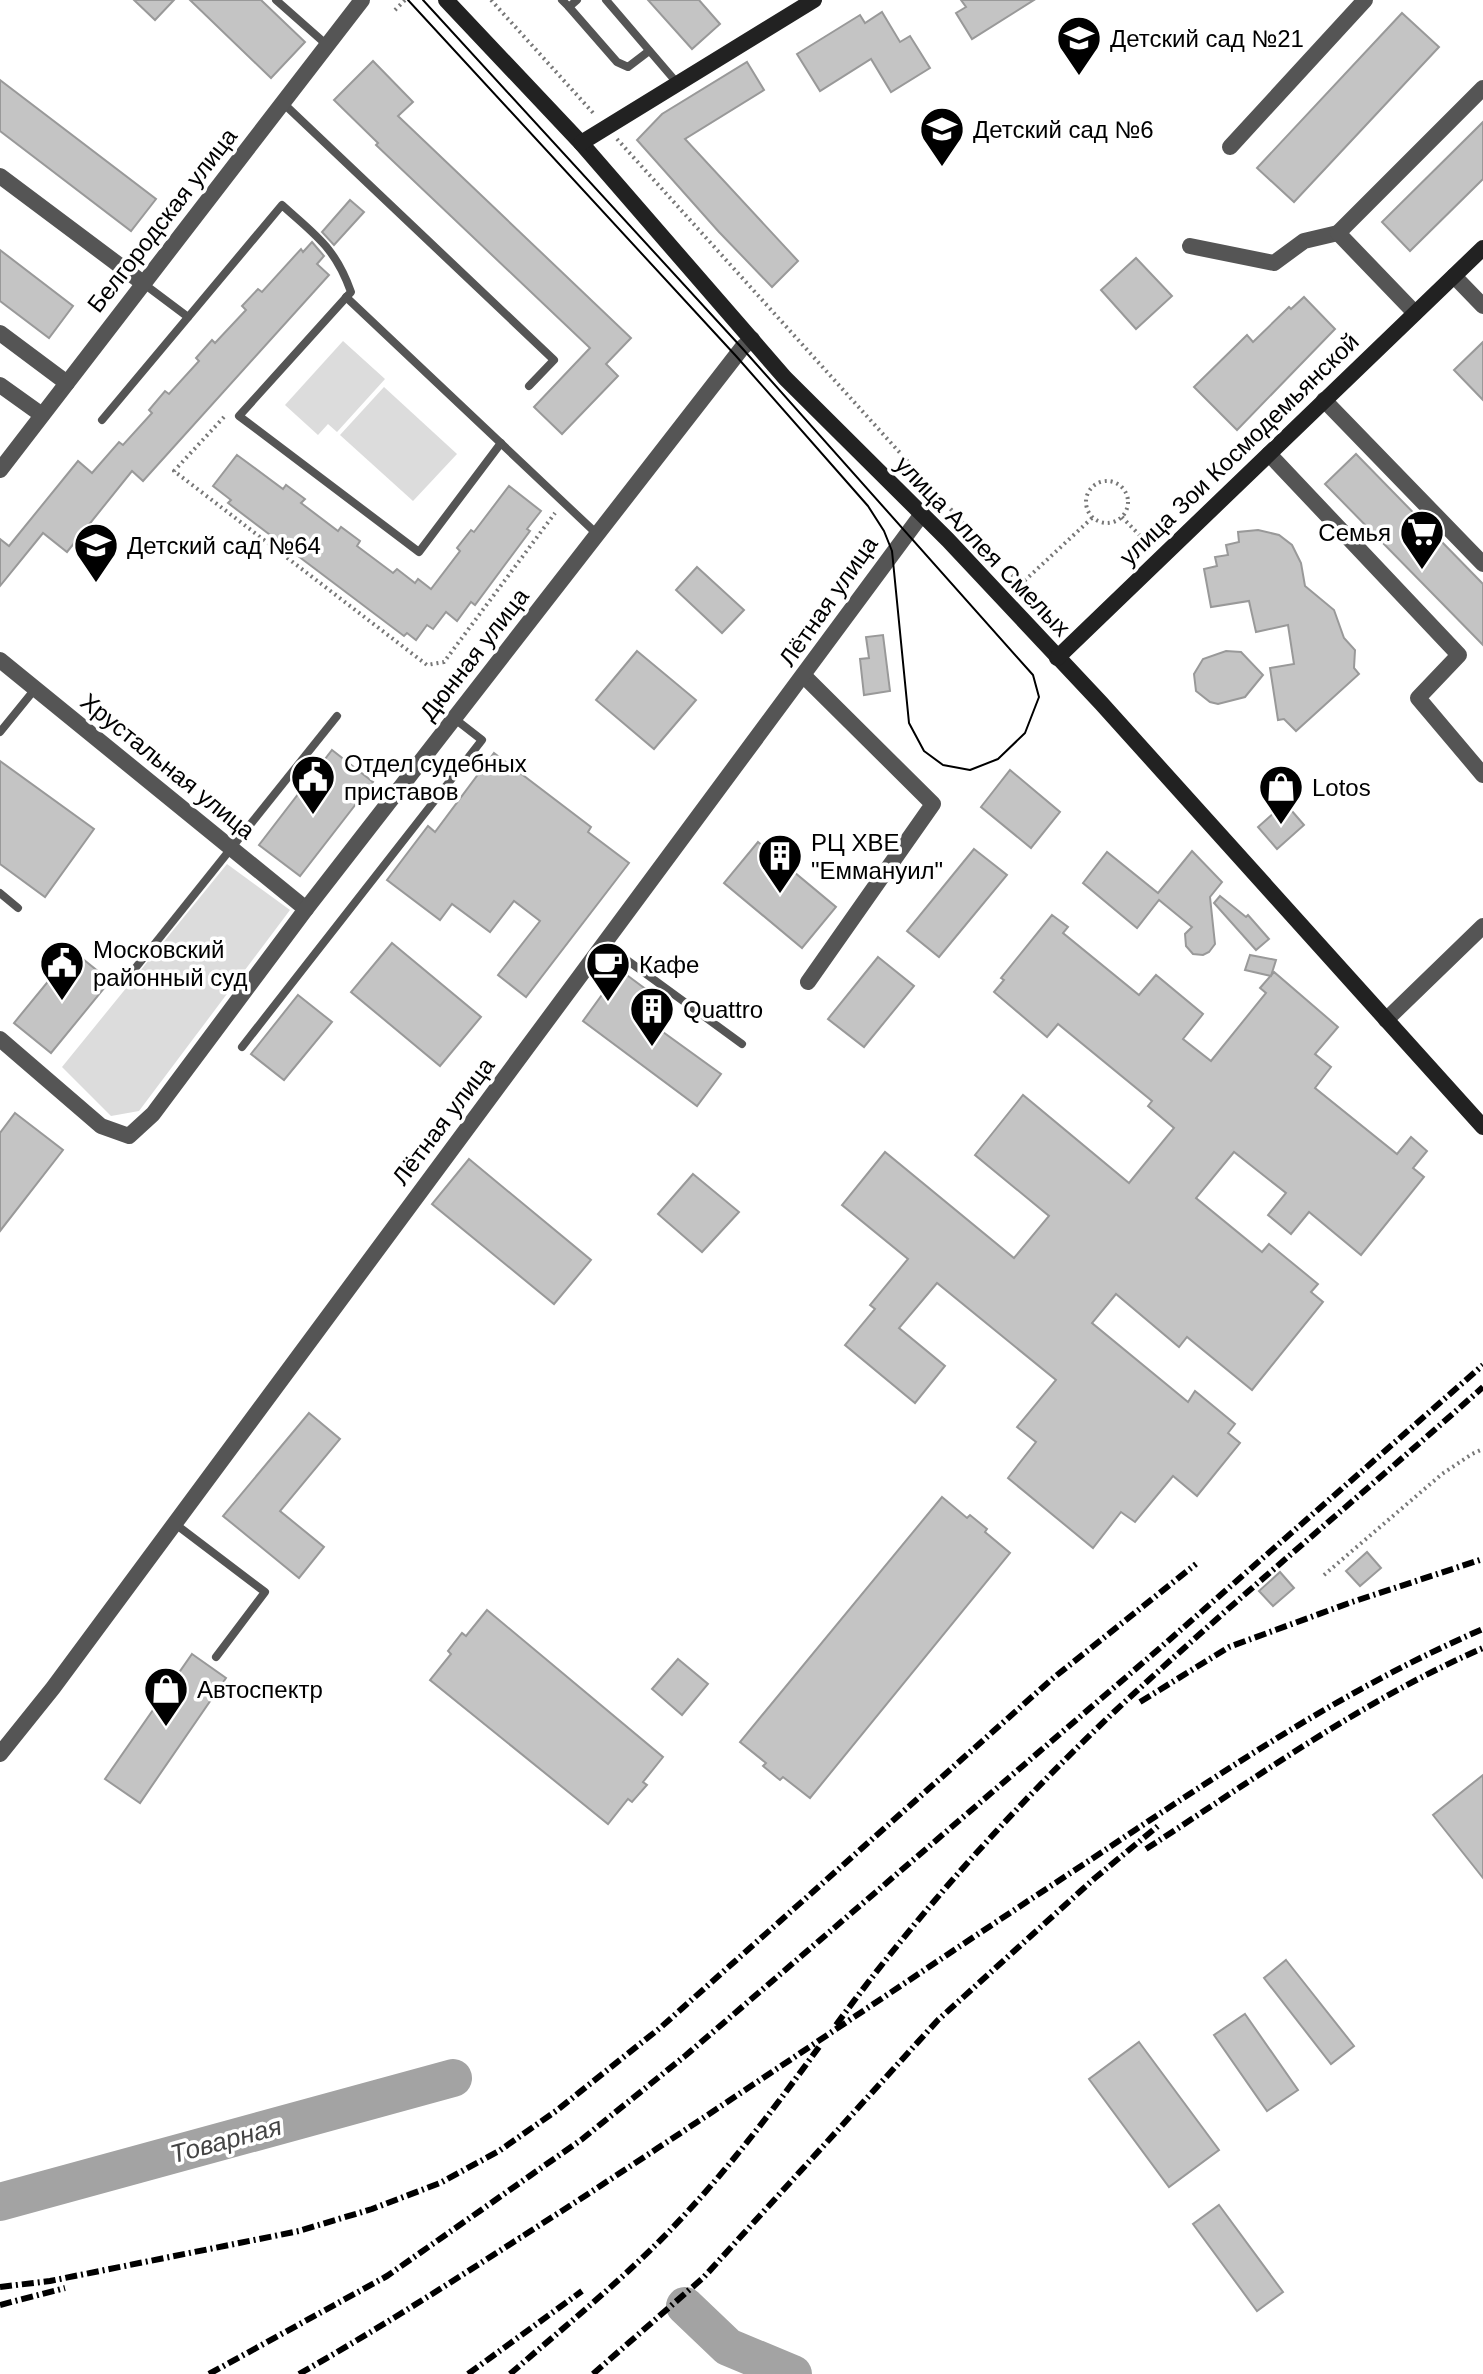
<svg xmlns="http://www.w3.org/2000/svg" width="1483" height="2374" font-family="Arial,sans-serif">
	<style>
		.green { fill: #dcdcdc }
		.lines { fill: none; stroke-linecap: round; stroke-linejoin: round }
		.river { stroke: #a3a3a3; stroke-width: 38 }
		.building { fill: #c4c4c4; stroke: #999; stroke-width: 2 }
		.path { stroke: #777; stroke-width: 4; stroke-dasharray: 2 4; stroke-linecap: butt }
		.service { stroke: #555; stroke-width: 8 }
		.minor { stroke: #555; stroke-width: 16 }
		.secondary { stroke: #222; stroke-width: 16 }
		.tram { stroke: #000; stroke-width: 2 }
		.rail { stroke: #000; stroke-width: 6; stroke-dasharray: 12 4 2 4; stroke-linecap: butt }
		.labels { text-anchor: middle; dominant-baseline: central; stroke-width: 7; stroke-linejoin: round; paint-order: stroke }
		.poi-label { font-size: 24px; fill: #000; stroke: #fff; text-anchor: start }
		.street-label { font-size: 24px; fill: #000; stroke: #fff }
		.water-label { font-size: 26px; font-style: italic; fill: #444; stroke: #fff }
	</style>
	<rect width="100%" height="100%" fill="#fff"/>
	<!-- green -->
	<g class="green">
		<path d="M343,341l42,38 -48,53 -9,-8 -10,11 -33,-30z"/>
		<path d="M384,387l73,67 -44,47 -73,-66z"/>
		<path d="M227,864l63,46 -151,201 -28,5 -49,-49z"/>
	</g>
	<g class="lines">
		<!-- river -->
		<g class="river">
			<path d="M0,2202l453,-124"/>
			<path d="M685,2306l43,41 65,27"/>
		</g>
	</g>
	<!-- building -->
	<g class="building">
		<path d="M134,0h40l-19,20z"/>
		<path d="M190,0h71l44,42 -34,36z"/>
		<path d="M648,0h51l21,24 -28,25z"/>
		<path d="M961,0h73l-62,39 -16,-26 10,-6z"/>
		<path d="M882,12l18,30 10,-6 20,32 -39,24 -20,-33 -51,32 -23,-37 63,-39 5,8z"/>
		<path d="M1402,13l37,34 -145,155 -37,-34z"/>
		<path d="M373,61l40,41 -15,14 233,222 -25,26 12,12 -56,58 -28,-27 56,-59 -214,-203 2,-2 -44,-43z"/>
		<path d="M747,62l17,28 -79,49 113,122 -26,26 -53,-55 -82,-92 25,-26z"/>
		<path d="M0,80l156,119 -25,32 -131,-100z"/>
		<path d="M1483,122v57l-73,72 -28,-29z"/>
		<path d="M350,200l14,12 -30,33 -12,-13z"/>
		<path d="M312,242l12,14 -7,8 12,11 -186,206 -11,-10 -65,81 -24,-19 -43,53v-47l9,7 69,-85 14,12 27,-31 4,3 29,-32 -3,-3 16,-19 4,3 30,-33 -3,-3 16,-18 3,3 31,-33 -4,-4 16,-17 4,3 39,-43 2,3z"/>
		<path d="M0,250l73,56 -24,32 -49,-37z"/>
		<path d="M1136,258l36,38 -36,33 -35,-39z"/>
		<path d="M1304,297l31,32 -98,101 -43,-43 53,-52 6,7 36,-35 2,2z"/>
		<path d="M1483,342v58l-29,-30z"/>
		<path d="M1356,454l127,130v61l-158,-161z"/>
		<path d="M237,455l46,34 3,-4 19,14 -4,4 37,28 3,-4 19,14 -3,5 36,27 4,-4 18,14 3,-4 13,10 29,-38 -3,-3 14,-18 3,2 35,-46 32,25 -14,18 3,2 -55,74 -4,-3 -14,19 -11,-9 -13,17 -6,-4 -11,15 -9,-7 -3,3 -176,-133 3,-3 -18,-14z"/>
		<path d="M1258,530l21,5 13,10 9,18 4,23 29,24 10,28 11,12 -1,18 5,6 -63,57 -12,-12 -6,1 -8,-52 24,-4 -6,-39 -32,7 -7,-31 -38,6 -7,-38 13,-3 -2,-9 13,-2 -2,-10 13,-3 -1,-10z"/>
		<path d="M697,567l47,43 -22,23 -46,-43z"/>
		<path d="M883,635l7,56 -26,4 -4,-36 9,-1 -3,-21z"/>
		<path d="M637,651l59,49 -42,49 -58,-49z"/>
		<path d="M1226,651l15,1 22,23 -18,22 -27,7 -8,-2 -14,-11 -2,-17 9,-15z"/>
		<path d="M332,750l41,32 -73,94 -41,-31z"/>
		<path d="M494,753l97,74 -3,5 41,31 -103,134 -28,-22 42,-54 -26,-20 -24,31 -38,-28 -12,16 -53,-40 41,-54 7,6z"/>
		<path d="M0,761l94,68 -49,68 -45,-33z"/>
		<path d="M1010,770l50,42 -29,36 -50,-41z"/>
		<path d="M1285,803l19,22 -27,24 -19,-22z"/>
		<path d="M758,842l78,65 -34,41 -78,-65z"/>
		<path d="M974,849l33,26 -68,82 -32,-26z"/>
		<path d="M1192,851l30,31 -12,15 5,47 -6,8 -6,3 -10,-1 -7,-8 -1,-12 7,-7 -33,-27 -22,28 -54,-45 24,-31 51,41z"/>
		<path d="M1220,896l26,21 2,-2 21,24 -13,11 -42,-47z"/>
		<path d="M1052,915l16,12 -5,6 76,62 17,-20 47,39 -20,25 28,22 55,-68 -6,-5 14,-16 64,55 -23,27 16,13 -16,21 82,66 14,-17 16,14 -14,17 11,9 -63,78 -52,-43 -18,22 -23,-19 18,-22 -52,-41 -38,46 66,54 7,-8 49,40 -7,8 12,10 -71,88 -65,-53 -8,10 -63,-53 -24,29 96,79 7,-11 40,33 -7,9 12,10 -43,53 -24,-20 -38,46 -14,-10 -28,36 -85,-70 28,-36 -19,-15 39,-47 -119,-97 -38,45 46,38 -30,37 -70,-58 30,-36 -5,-4 38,-46 -66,-54 43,-53 129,106 35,-42 -74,-61 48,-60 106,88 45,-55 -26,-22 4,-5 -94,-77 -11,13 -53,-45 10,-12 -3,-2z"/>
		<path d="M392,943l89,74 -41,49 -89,-74z"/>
		<path d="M73,951l37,30 -59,72 -37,-30z"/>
		<path d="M1250,955l26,5 -5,16 -26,-6z"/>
		<path d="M878,957l36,29 -50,61 -36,-28z"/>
		<path d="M620,970l39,29 -14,20 76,55 -24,32 -114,-85z"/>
		<path d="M298,995l34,27 -48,58 -33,-26z"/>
		<path d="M15,1113l48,37 -63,81v-98z"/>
		<path d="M469,1159l122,101 -37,44 -122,-100z"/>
		<path d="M693,1174l46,38 -37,40 -44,-38z"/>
		<path d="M309,1413l31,26 -60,72 44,36 -25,31 -76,-62z"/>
		<path d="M942,1497l25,21 3,-3 17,14 -2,3 25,21 -200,245 -27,-21 -3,3 -17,-14 3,-3 -26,-21z"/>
		<path d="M1367,1552l14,16 -21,18 -14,-15z"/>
		<path d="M1280,1572l14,16 -21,18 -14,-15z"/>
		<path d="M487,1610l176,147 -20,25 4,3 -15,17 -4,-3 -20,25 -178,-144 21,-26 -3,-3 14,-18 4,3z"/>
		<path d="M192,1654l34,24 -86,125 -35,-24z"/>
		<path d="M678,1659l30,25 -26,31 -30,-26z"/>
		<path d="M1483,1775v103l-50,-63z"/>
		<path d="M1286,1960l68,86 -23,18 -67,-86z"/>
		<path d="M1245,2014l53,76 -31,21 -53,-76z"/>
		<path d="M1139,2042l80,108 -50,37 -80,-108z"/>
		<path d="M1219,2205l64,87 -26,19 -64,-87z"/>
	</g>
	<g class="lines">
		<!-- path -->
		<g class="path">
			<path d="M491,0l104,115"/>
			<path d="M395,10l10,-10"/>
			<path d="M617,139l348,386 56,59 71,-66"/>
			<path d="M224,417l-50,54 253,194 17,-3 111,-149"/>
			<circle cx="1107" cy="502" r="21"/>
			<path d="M1122,517l26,27"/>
			<path d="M1021,584l42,45"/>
			<path d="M1324,1575l118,-101 30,-20 11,-5"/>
		</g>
		<!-- service -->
		<g class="service">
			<path d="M276,0l51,45"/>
			<path d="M562,0l7,7 8,-7"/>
			<path d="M606,0l72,84"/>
			<path d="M569,7l48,55 11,5 21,-16"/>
			<path d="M283,103l271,257 -25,26"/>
			<path d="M144,284l44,33"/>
			<path d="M346,297l251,237"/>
			<path d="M102,420l180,-215c34,31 53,42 69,87l-112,124 180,136 82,-109"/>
			<path d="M0,732l35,-43"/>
			<path d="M0,893l18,15"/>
			<path d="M605,944l137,100"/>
			<path d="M133,971l204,-255"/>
			<path d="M242,1047l240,-307 -27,-21"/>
			<path d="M174,1523l91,69 -49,65"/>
		</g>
		<!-- minor -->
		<g class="minor">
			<path d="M1230,147l135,-147"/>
			<path d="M0,176l143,107"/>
			<path d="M1190,246l84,17 30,-22 34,-8"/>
			<path d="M1454,276l29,30"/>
			<path d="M1415,313l-77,-80 145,-145"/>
			<path d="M0,333l67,50"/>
			<path d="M0,385l42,30"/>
			<path d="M1324,400l159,164"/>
			<path d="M1269,454l190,201 -41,43 65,77"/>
			<path d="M0,470l362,-470"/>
			<path d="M0,660l306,249"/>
			<path d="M804,676l129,128 -125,178"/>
			<path d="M1386,1020l97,-94"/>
			<path d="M0,1039l101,87 28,10 24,-22 153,-205 436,-561 10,-9"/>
			<path d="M0,1754l53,-66 869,-1174"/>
		</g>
		<!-- secondary -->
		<g class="secondary">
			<path d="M446,0l135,143 204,235 163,162 153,163 382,424"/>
			<path d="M581,143l233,-143"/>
			<path d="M1057,658l426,-410"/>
		</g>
		<!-- tram -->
		<path class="tram" d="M408,0l328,356 132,150 16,25 8,20 17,172 15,28 19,14 27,5 28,-11 27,-26 14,-36 -6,-22 -291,-327 -319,-348"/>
		<!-- rail -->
		<g class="rail">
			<path d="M1140,1702l89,-55 123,-45 131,-43"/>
			<path d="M1146,1849c110,-71 217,-149 337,-201"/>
			<path d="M836,2025c82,-112 178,-218 278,-313 120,-112 247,-216 369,-325"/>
			<path d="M0,2287l50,-6 249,-50 73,-22 68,-26 59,-32 57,-40 104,-83 392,-349 144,-115"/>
			<path d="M0,2305l65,-17"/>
			<path d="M209,2374l178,-98 194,-136 104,-84 475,-408 323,-283"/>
			<path d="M299,2374c92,-52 180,-110 269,-167 169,-110 335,-224 504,-335 133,-88 264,-180 411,-243"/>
			<path d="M468,2374l114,-83"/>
			<path d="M510,2374c61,-53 125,-104 180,-165 47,-51 88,-106 129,-162"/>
			<path d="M593,2374l111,-97 234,-257 157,-142 63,-52"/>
		</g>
	</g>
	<!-- icons -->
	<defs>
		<g id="school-pin" transform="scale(2.3)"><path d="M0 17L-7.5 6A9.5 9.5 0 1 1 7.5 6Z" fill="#000" stroke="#fff"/><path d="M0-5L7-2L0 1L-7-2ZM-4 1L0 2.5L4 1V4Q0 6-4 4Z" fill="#fff"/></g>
		<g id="supermarket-pin" transform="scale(2.3)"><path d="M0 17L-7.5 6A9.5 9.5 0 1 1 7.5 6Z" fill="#000" stroke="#fff"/><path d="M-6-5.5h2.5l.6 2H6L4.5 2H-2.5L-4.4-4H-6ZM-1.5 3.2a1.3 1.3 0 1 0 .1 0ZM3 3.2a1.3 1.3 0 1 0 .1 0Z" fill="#fff"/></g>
		<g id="civic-pin" transform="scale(2.3)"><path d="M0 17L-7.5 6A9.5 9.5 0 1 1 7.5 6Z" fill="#000" stroke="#fff"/><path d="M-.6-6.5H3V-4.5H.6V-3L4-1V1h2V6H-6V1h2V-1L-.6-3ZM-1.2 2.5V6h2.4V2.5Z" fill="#fff"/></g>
		<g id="shop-pin" transform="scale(2.3)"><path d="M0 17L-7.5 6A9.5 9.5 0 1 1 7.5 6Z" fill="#000" stroke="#fff"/><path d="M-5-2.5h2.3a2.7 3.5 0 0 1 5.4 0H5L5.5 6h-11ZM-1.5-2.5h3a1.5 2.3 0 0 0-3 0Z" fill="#fff"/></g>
		<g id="building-pin" transform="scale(2.3)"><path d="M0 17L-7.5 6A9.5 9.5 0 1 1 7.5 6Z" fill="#000" stroke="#fff"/><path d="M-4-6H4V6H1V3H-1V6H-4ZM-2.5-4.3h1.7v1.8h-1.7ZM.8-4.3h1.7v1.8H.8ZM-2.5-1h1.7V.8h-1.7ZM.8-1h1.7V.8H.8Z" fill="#fff"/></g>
		<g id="cafe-pin" transform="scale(2.3)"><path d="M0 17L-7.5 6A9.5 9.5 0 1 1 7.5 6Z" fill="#000" stroke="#fff"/><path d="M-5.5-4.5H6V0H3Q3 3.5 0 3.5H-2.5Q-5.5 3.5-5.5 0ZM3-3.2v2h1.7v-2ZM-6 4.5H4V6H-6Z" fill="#fff"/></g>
	</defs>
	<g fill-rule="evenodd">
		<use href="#school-pin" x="1079" y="38"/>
		<use href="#school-pin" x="942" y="129"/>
		<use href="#supermarket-pin" x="1422" y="532"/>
		<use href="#school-pin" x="96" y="545"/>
		<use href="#civic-pin" x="313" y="777"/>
		<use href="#shop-pin" x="1281" y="787"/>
		<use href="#building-pin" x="780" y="856"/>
		<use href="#civic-pin" x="62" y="963"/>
		<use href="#cafe-pin" x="608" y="964"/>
		<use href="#building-pin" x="652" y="1009"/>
		<use href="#shop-pin" x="166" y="1689"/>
	</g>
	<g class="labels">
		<!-- poi labels -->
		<g class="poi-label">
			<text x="1110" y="38">Детский сад №21</text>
			<text x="973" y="129">Детский сад №6</text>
			<text x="1391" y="532" text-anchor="end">Семья</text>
			<text x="127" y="545">Детский сад №64</text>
			<text x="344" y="763">Отдел судебных<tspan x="344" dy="28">приставов</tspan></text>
			<text x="1312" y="787">Lotos</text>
			<text x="811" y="842">РЦ ХВЕ<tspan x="811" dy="28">"Еммануил"</tspan></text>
			<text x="93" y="949">Московский<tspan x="93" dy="28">районный суд</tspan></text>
			<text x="639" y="964">Кафе</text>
			<text x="683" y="1009">Quattro</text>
			<text x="197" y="1689">Автоспектр</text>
		</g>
		<!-- street labels -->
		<g class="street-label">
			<text transform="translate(162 220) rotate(-52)">Белгородская улица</text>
			<text transform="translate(1239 449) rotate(-44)">улица Зои Космодемьянской</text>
			<text transform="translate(983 546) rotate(46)">улица Аллея Смелых</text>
			<text transform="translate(828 601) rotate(-55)">Лётная улица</text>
			<text transform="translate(474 654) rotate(-52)">Дюнная улица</text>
			<text transform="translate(168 766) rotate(39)">Хрустальная улица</text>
			<text transform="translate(443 1121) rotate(-53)">Лётная улица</text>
		</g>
		<!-- water labels -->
		<g class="water-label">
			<text transform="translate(226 2140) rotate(-15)">Товарная</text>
		</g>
	</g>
</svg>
